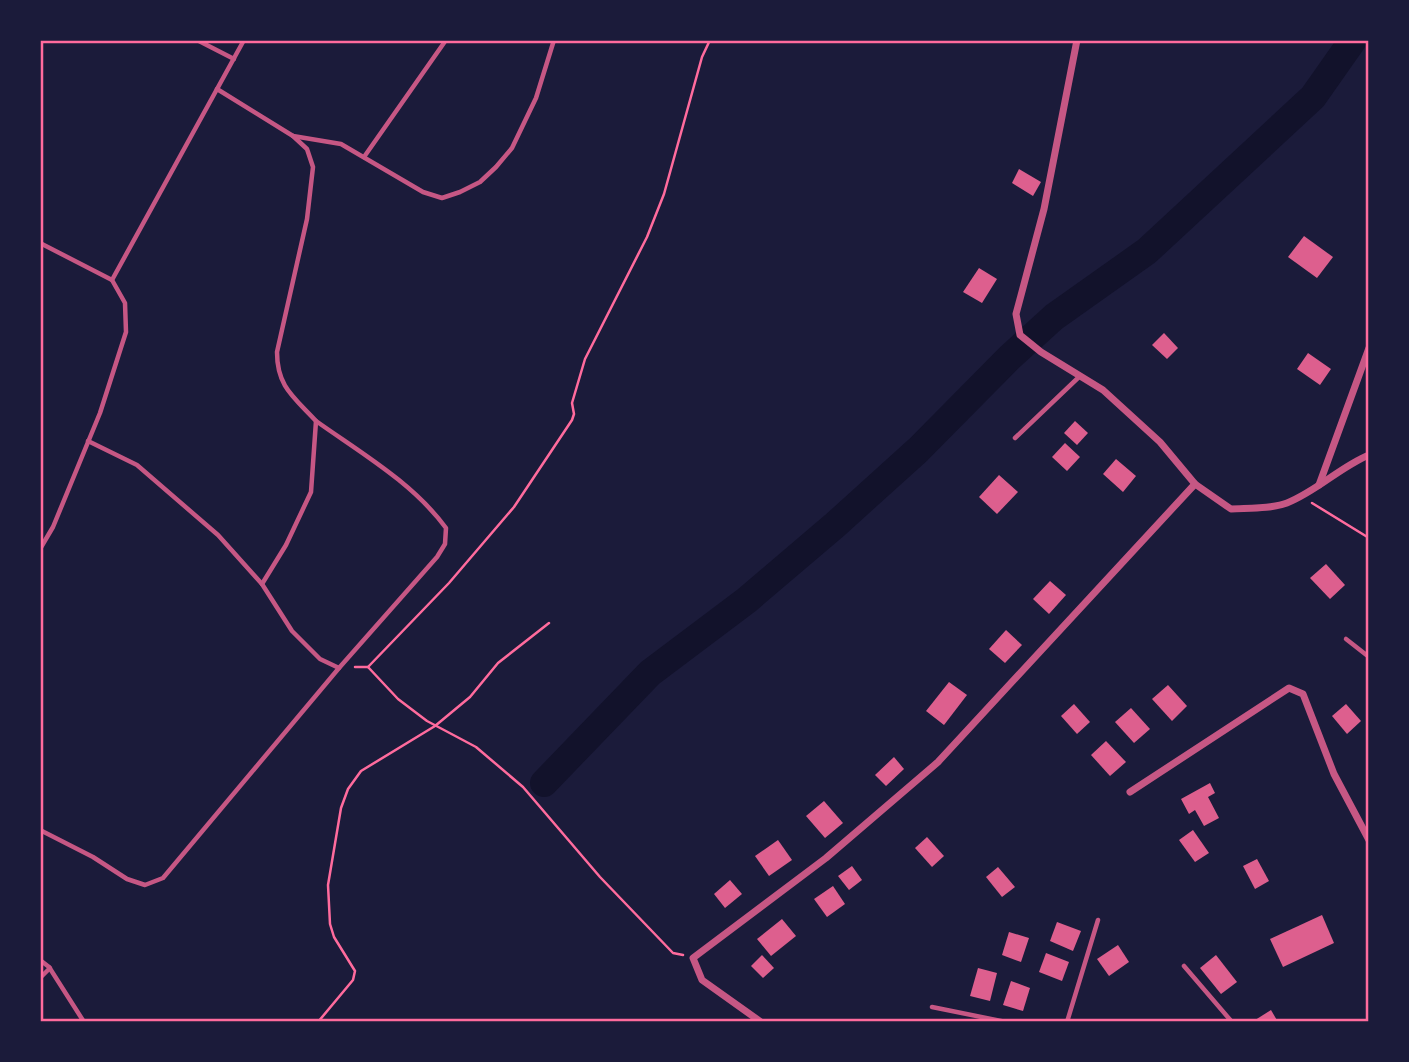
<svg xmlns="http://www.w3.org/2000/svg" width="1409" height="1062" font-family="'Libre Baskerville',serif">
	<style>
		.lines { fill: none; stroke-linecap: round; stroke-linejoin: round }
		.river { stroke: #12122b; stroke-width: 28 }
		.building { fill: #dd5f8e }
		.path { stroke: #ff6b9d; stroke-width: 2.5 }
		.service { stroke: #c65784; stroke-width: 4.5 }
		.minor { stroke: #c65784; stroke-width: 7 }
		.neatline { fill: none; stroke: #ff6b9d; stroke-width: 2.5 }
	</style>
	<rect width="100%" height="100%" fill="#1b1b3a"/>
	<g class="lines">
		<!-- river -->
		<path class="river" d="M544,783l106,-110 97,-73 88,-75 83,-75 91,-92 45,-41 93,-66 166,-154 40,-57"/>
	</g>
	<!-- building -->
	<g class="building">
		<path d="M1019,169l22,13 -8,14 -21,-13z"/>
		<path d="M1304,236l29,21 -16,21 -29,-21z"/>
		<path d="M979,268l18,11 -15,24 -19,-11z"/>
		<path d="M1164,333l14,15 -11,11 -15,-14z"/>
		<path d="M1308,353l23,16 -11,16 -23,-16z"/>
		<path d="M1075,421l13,12 -11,12 -13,-12z"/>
		<path d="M1065,443l15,14 -13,14 -15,-14z"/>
		<path d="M1116,459l20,17 -13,16 -20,-18z"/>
		<path d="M999,475l19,17 -21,22 -18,-17z"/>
		<path d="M1326,564l19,21 -15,14 -20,-21z"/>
		<path d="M1050,581l16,14 -17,19 -16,-15z"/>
		<path d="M1006,630l16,15 -17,18 -16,-14z"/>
		<path d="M949,682l18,13 -23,30 -18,-14z"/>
		<path d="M1168,685l19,21 -15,15 -20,-22z"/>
		<path d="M1074,704l16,18 -13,12 -16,-18z"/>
		<path d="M1346,704l15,17 -14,13 -15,-18z"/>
		<path d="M1131,708l19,21 -16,14 -19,-21z"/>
		<path d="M1106,741l20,21 -16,14 -19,-21z"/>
		<path d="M894,757l10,12 -18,17 -11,-11z"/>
		<path d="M1210,783l5,10 -7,4 11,21 -15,8 -9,-16 -6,4 -8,-15z"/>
		<path d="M824,801l19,22 -18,15 -19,-22z"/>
		<path d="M1193,830l16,23 -14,9 -16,-22z"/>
		<path d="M927,837l17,19 -12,11 -17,-19z"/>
		<path d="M778,840l14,20 -23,16 -14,-20z"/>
		<path d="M1257,859l12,22 -14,8 -12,-23z"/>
		<path d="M852,866l10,14 -13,10 -11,-14z"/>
		<path d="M998,867l17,20 -13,10 -16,-20z"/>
		<path d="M730,880l12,14 -17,14 -11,-14z"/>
		<path d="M833,886l12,18 -18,13 -13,-18z"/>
		<path d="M1322,915l12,28 -51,24 -13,-28z"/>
		<path d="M782,919l14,17 -25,20 -14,-17z"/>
		<path d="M1057,922l24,9 -8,20 -23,-10z"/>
		<path d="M1009,932l20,6 -8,24 -19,-7z"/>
		<path d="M1118,945l11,17 -20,14 -12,-17z"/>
		<path d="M1046,953l23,9 -7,19 -23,-9z"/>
		<path d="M762,955l12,13 -11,10 -12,-12z"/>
		<path d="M1216,955l21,27 -16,12 -21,-26z"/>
		<path d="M978,968l19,5 -7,28 -20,-5z"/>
		<path d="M1011,981l19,7 -7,23 -20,-6z"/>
		<path d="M1271,1010l7,12h-26z"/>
	</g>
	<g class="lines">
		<!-- path -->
		<g class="path">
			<path d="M1312,503l57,35"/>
			<path d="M355,667h13l30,32 29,22 49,26 47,40 77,90 73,76 10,2"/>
			<path d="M368,667l81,-84 65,-76 58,-87 2,-6 -2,-11 13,-44 62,-122 17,-43 38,-137 8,-17"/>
			<path d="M318,1022l35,-42 2,-9 -21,-34 -4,-13 -2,-39 13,-77 7,-19 13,-18 74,-45 35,-29 28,-34 51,-40"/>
		</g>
		<!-- service -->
		<g class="service">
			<path d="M197,40l37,19"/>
			<path d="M217,89l76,47 48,8 82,48 19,6 18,-6 20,-10 16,-15 16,-19 24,-50 18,-58"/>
			<path d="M364,157l82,-117"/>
			<path d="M40,243l72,37"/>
			<path d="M1015,438l65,-62"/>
			<path d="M88,441l49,24 81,70 44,49 30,47 28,28 19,9"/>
			<path d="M40,549l13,-22 47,-114 26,-81 -1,-29 -13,-23 132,-240"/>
			<path d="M262,584l24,-39 25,-53 5,-71c-22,-24 -39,-34 -39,-69l30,-133 6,-52 -6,-18 -14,-13"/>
			<path d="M1346,639l23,18"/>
			<path d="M40,830l53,27 34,22 18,6 18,-7 176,-210 98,-111 8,-13 1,-16c-33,-45 -85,-75 -130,-107"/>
			<path d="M40,960l9,7 35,55"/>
			<path d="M1184,966l48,56"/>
			<path d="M40,978l10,-10"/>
			<path d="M932,1007l74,15"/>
			<path d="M1067,1022l31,-102"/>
		</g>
		<!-- minor -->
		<g class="minor">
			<path d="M1077,40l-33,169 -28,105 4,21 21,17 62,38 57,52 35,42 36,25c17,-1 40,0 56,-6 30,-12 53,-36 82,-48"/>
			<path d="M1319,485l50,-137"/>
			<path d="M1130,792l159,-104 14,6 31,80 35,66"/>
			<path d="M761,1022l-59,-42 -9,-22 133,-100 112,-96 257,-278"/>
		</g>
	</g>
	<!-- border -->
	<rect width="1409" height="1062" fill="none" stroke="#1b1b3a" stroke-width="84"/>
	<rect x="42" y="42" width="1325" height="978" class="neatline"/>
</svg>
